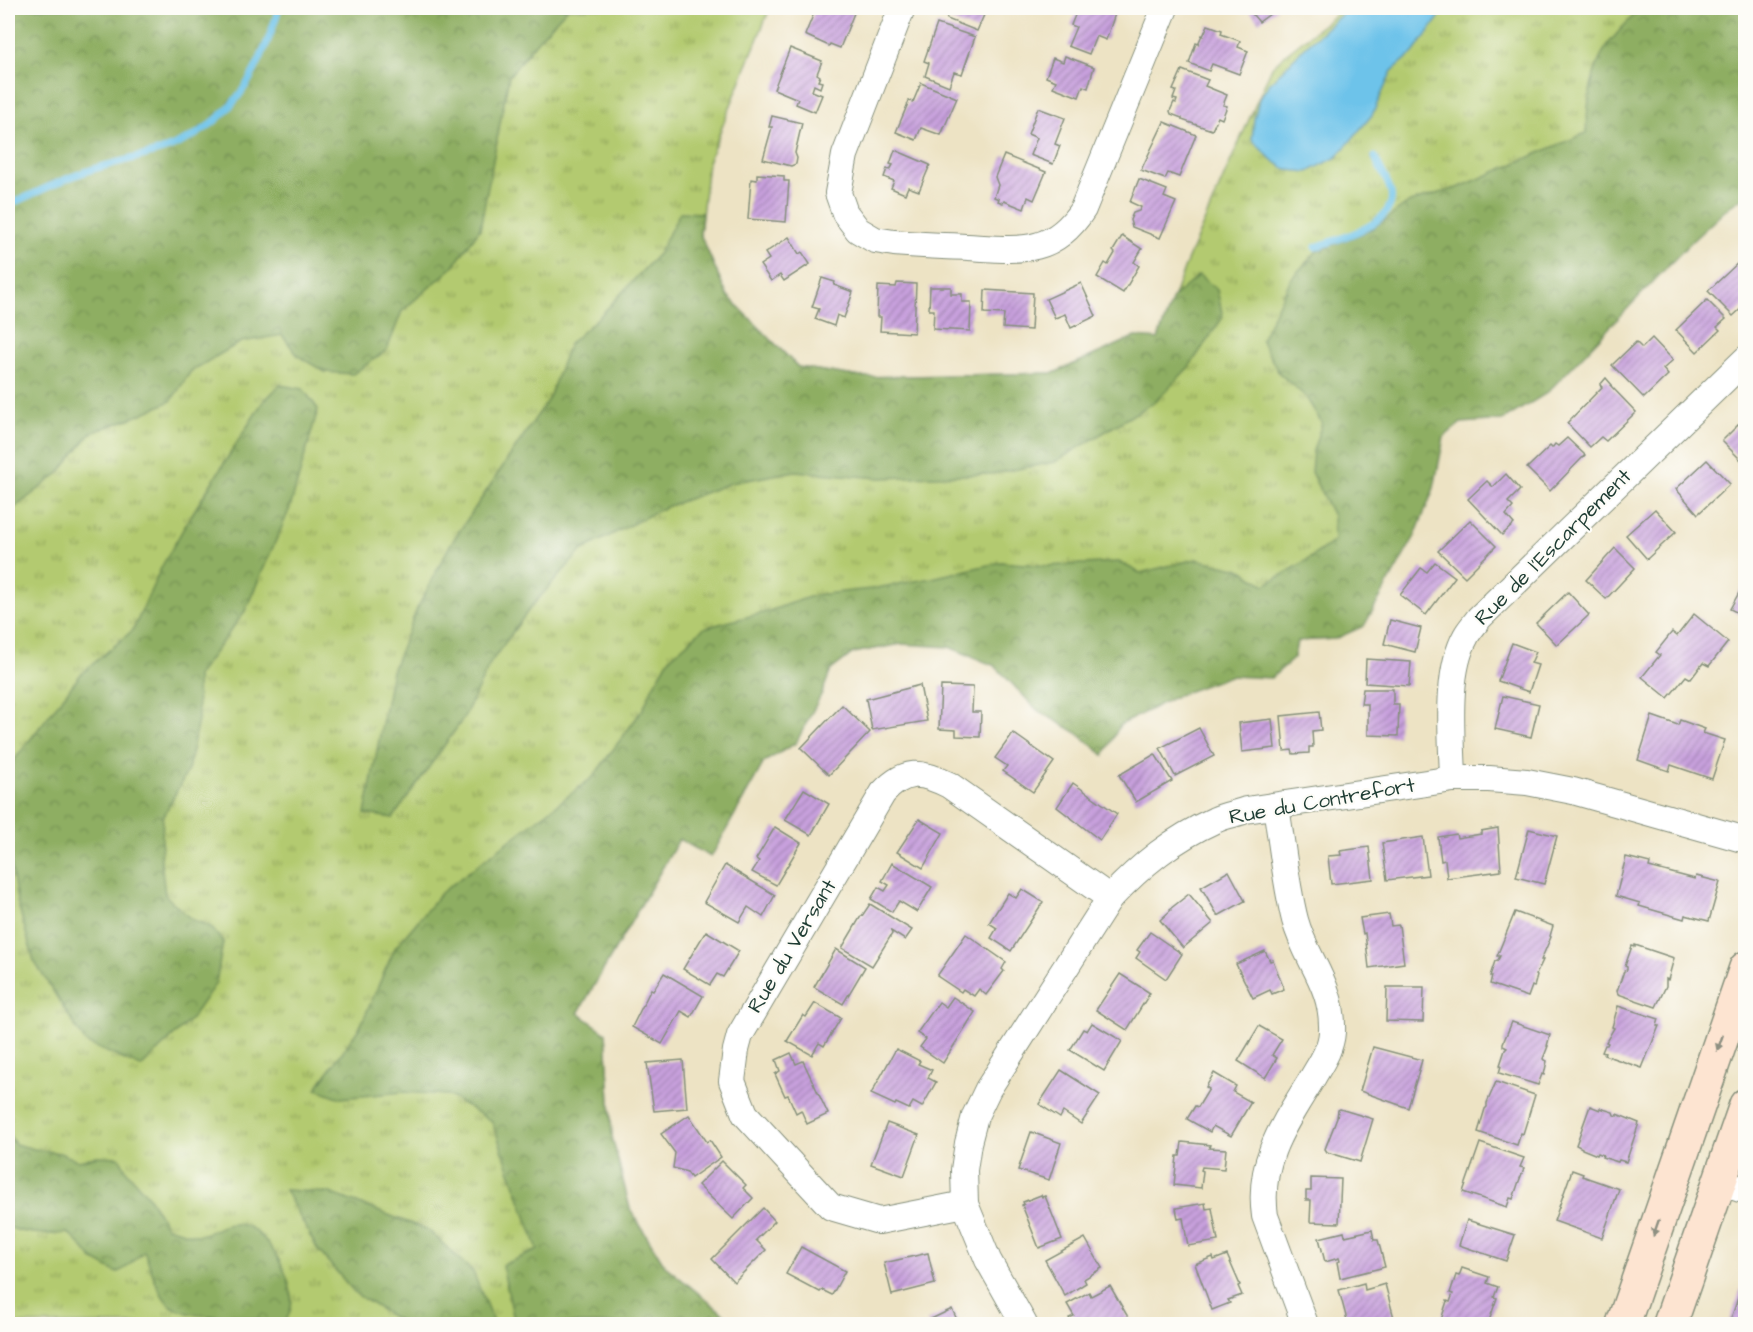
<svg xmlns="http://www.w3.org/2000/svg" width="1753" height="1332" font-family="'Architects Daughter',sans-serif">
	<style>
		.grass { fill: url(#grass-tufts); stroke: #698452; stroke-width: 1.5 }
		.forest { fill: url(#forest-crowns); stroke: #56764b; stroke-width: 1.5 }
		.water { fill: #6dc3ea; stroke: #46808f; stroke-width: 1.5 }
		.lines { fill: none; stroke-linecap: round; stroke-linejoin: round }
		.stream { stroke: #6dc3ea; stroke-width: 7 }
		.building { fill: url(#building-hatch) }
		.street-casing { stroke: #86907c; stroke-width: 28 }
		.secondary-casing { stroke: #86907c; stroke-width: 36 }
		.street { stroke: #fff; stroke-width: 26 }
		.secondary { stroke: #fde4d1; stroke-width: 33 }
		.oneway { fill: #8e9082 }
		.labels { text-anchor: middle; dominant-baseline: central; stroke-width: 4.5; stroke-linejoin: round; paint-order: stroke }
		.street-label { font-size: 21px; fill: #1f3d34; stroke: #fdfcf7 }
	</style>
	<defs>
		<pattern id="grass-tufts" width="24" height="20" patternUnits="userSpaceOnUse" patternTransform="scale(1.5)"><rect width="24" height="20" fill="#b3ca6f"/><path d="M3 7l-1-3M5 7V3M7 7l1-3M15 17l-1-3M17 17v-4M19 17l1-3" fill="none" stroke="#91a55c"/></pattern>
		<pattern id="forest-crowns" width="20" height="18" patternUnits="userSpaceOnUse" patternTransform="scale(1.5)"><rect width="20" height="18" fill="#8eae62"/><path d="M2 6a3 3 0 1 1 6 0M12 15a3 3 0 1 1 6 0" fill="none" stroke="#738f52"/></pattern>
		<pattern id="building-hatch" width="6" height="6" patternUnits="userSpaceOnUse" patternTransform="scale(1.5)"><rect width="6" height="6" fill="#c8a0dd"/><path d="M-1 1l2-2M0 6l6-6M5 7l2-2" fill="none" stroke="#a284b4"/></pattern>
	</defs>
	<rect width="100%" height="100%" fill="#fdfcf7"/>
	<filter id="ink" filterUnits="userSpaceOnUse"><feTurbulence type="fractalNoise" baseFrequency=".0167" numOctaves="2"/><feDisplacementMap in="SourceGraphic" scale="12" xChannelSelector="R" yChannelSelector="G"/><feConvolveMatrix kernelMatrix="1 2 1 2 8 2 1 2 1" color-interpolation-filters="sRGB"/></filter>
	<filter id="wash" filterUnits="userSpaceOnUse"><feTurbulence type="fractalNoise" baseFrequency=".008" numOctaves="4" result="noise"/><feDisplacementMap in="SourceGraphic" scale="24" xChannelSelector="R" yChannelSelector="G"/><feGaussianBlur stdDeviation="1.35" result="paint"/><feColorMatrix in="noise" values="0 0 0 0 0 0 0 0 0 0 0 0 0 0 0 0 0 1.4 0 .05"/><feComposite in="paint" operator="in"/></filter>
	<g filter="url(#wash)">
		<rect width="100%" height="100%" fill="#ede3c4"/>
		<!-- grass -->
		<path class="grass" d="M279,8h491l-62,154 -8,72 27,61 71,72 63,10 193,-4 81,-36 23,2 29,-78 85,-194 16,-15 56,-44h401l-311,423 -99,208 -344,16 -63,-14 -27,3 -48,9 -22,17 -67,92 -53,95 -32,-18 -101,174 28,20 6,104 18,72 35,57 71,58h-728v-1119z"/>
		<!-- forest -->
		<g class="forest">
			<path d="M8,8h560l-31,33 -28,35 -29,153 -27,38 -51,44 -15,39 -34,24 -28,-2 -27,-16 -16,-21 -41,7 -50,29 -20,30 -34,15 -46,17 -32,40 -51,40z"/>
			<path d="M1643,8h102v188l-15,10 -39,36 -144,151 -44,27 -42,3 -17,14 -10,51 -19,48 -51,90 -29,13 -38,2 -3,17 -23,20 -41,-2 -52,19 -58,30 -16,30 -27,-22 -40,-23 -42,-44 -46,-19 -48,-3 -48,9 -22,17 -9,23 -26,50 -32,19 -53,95 -32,-18 -101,174 28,20 6,104 18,72 35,57 71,58h-221l-13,-59 36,-15 -46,-129 -44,-26 -45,-3 -62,6 -25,-9 44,-62 35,-79 46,-55 152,-116 50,-68 10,-23 16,-27 35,-31 62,-16 49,-17 56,-6 61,-11 69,-16 47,4 71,-4 21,11 56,-14 44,10 25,16 36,-21 33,-23 -1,-25 -22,-44 2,-21 9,-28 -16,-26 -27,-24 -18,-33 30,-61 26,-28 53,-21 40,-28 50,-15 126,-54c2,-31 4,-64 23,-90 9,-11 19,-22 29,-32z"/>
			<path d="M680,212l22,1 -2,21 27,61 71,72 63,10 193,-4 81,-36 23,2 15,-41 26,-23 18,15 6,27 -34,50 -33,34 -101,61 -64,12 -111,4 -85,-7 -64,12 -70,26 -79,41 -51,57 -40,55 -28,57 -70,99 -28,-4 27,-143 25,-62 33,-64 99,-147 20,-54 33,-30 57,-61z"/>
			<path d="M280,385l23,4 15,20 -28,99 -45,103 -48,65 1,44 -10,50 -25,47 -2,43 4,35 26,24 20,8 12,15 -7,41 -25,36 -50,48 -55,-24 -52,-82 -17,-60 -9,-56v-77l73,-94 52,-44 29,-64 27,-47 73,-116z"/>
			<path d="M8,1133l7,11 19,5 26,4 19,8 18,-5 22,1 9,16 20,23 19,31c9,2 22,8 31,8 16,-1 24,-15 45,-10 25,6 53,57 48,82 -1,6 -4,12 -7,17 -14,0 -27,-5 -41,-7 -20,-2 -56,2 -73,-12 -13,-11 -19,-39 -26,-54l-17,16 -10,6 -25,-14 -13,-16 -11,-10c-20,2 -42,1 -60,-6z"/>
			<path d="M285,1190l45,3 98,37 45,42 21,52h-90l-48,-30 -38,-44z"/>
		</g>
		<!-- water -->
		<path class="water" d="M1349,8h97l-33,45 -21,18 -20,44 -35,42 -29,15 -21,-2 -15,-10 -20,-20 2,-21 6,-22 11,-15 32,-33z"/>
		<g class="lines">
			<!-- stream -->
			<g class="stream">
				<path d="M8,205c24,-10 47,-22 71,-31 27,-10 56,-15 84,-24 70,-25 96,-76 116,-142"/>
				<path d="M1316,247c22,-8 82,-23 75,-55 -3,-12 -12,-24 -16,-35"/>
			</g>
		</g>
		<g id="blocks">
			<!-- building -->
			<g class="building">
				<path d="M816,8h40l-16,40 -10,-4 -1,2 -24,-11z"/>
				<path d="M946,8h41l-10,23 -30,-12 -2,-7z"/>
				<path d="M1078,8h31l7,3 -10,29 -10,-4 -7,18 -21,-8 8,-19 -5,-2z"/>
				<path d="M1247,8h31l-19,14z"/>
				<path d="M937,24l38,13 -13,37 -8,-2 -5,14 -24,-10 4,-13 -5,-2z"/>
				<path d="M1208,25l14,5 -1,4 19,7 -2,6 10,4 -9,23 -27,-10 -3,7 -20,-8 7,-20 2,1 4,-9 1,1z"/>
				<path d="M790,48l32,13 -5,13 3,2 -2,5 4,1 -2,6 -6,-3 -2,6 10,4 -7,17 -19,-8 2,-5 -24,-10z"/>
				<path d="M1065,56l29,11 -6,21 -5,-2 -4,11 -26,-10 3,-6 -10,-4 7,-19 10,4z"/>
				<path d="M1182,70l26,10 -3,6 22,9 -4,10 4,1 -5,13 -4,-2 -6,13 -30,-10v-2l-11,-4 -1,-3 4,-9 2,1 1,-3 -4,-1 3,-8 -3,-1z"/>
				<path d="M921,83l36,15 -16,37 -20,-7 -5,12 -20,-8 13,-31 4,1z"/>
				<path d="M1038,108l27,10 -10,26 5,2 -7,18 -23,-9 7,-17 -9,-4z"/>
				<path d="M772,116l30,7 -7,30 2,5 -1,6 -5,2 -28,-7 9,-32h-3z"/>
				<path d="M1164,122l32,13 -17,42 -11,-4 -3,6 -24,-9z"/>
				<path d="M895,150l35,15 -11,26 -11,-4 -3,7 -14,-6 3,-7 -10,-4 3,-8 3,1 3,-5 -3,-1z"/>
				<path d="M1004,155l42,17 -12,28 -6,-3 -4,12 -20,-8 -1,2 -5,-2 1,-2 -5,-2 4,-12 -3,-8z"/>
				<path d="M757,174l27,2v5h5l-3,41 -38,-3 3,-40 6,1z"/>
				<path d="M1139,179l28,11 -3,7 12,5 -16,36 -28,-11 -2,-7 3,-7 6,-2 2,-4 -11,-5z"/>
				<path d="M1122,236l20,13 -8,13 5,4 -16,27 -26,-16 8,-14 3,2 7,-12 -2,-2z"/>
				<path d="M789,237l10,17 3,-2 8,12 -26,17 -4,-6 -9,6 -11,-16 9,-6 -4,-6z"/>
				<path d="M1746,258v46l-13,12 -25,-25 33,-31 1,1z"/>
				<path d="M822,278l13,4 -1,3 19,7 -9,26 -7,-3 -3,11 -19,-7 4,-10 -7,-2z"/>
				<path d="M897,283l19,1 -2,49 -34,-2 1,-14h-4l1,-31 18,1z"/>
				<path d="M1081,283l15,33 -25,12 -6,-14 -10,4 -9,-19z"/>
				<path d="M930,287h21v7h11v8h9l-1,29 -37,-2 1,-19h-5z"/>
				<path d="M985,290l48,3 -2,37 -28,-2 1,-14 -20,-1z"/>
				<path d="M1707,300l19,19 -9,8 3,3 -23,22 -21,-22z"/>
				<path d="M1652,338l21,22 -10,9 5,6 -24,23 -32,-33 24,-23 6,6z"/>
				<path d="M1606,378l6,7 -1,1 25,26 -30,29 -5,-4 -11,10 -23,-24 35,-36 -2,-2z"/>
				<path d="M1746,417v48l-24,-24z"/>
				<path d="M1567,438l18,17 -35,36 -23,-23 23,-22 2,2 3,-4 3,2z"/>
				<path d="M1707,460l23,24 -32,30 -22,-25z"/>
				<path d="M1506,474l14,16 -12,12 5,5 -7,8 8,9 -12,11 -34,-36 19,-18 6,6z"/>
				<path d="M1655,509l21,23 -29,27 -21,-24z"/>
				<path d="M1470,520l26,26 -31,31 -27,-26z"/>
				<path d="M1615,548l20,20 -29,31 -20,-19z"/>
				<path d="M1435,562l20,15 -29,38 -26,-20 21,-27 6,4z"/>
				<path d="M1746,580v37l-16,-8z"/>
				<path d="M1568,592l21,23 -32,30 -21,-22z"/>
				<path d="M1694,614l34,28 -19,24 -6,-3 -12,16 -5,-3 -18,22 -26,-21 18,-22 -4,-3 16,-20 5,4z"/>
				<path d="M1390,620l31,8 -6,24 -31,-8z"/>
				<path d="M1512,643l24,9 -5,11 7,2 -9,27 -31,-11z"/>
				<path d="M1366,659l45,3 -2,24 -44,-3z"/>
				<path d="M920,685l7,36 -55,9 -6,-31z"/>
				<path d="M941,686l32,1 -1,25h9l-1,25 -24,-1v-6l-17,-1z"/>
				<path d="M1363,689h30v15h6l-1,32 -30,-1v-31h-7z"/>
				<path d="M1503,696l36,8 -8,33 -36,-8z"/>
				<path d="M842,705l28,27 -41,43 -28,-27z"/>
				<path d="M1319,712l2,18 -9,1 1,16h-4v6l-16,1 -1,-4 -8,1 -3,-35z"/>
				<path d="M1652,716l26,9 2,-5 25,9 -2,4 22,7 -13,39 -41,-14 -2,6 -31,-11z"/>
				<path d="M1272,719l3,29 -33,4 -3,-29z"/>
				<path d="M1199,728l15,28 -39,20 -15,-28z"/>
				<path d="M1013,733l41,29 -21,30 -30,-21 4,-5 -12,-8z"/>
				<path d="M1155,754l17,27 -36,21 -17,-27z"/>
				<path d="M1073,783l44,31 -17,26 -43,-33z"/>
				<path d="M804,789l25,15 -18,31 -26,-15z"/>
				<path d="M919,819l24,14 -20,35 -26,-16z"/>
				<path d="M775,827l26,16 -25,42 -24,-13 7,-11 -3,-2z"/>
				<path d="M1498,828l3,43 -54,7 -2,-18 -4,1 -3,-24 18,-3 1,4 24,-4v-3z"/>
				<path d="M1529,829l28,7 -13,48 -28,-7z"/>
				<path d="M1423,837l5,38 -41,5 -5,-37z"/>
				<path d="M1369,847l4,32 -42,5 -3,-28 13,-1 -1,-4z"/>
				<path d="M1626,857l24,6 -1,4 46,12 1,-3 24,6 -11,39 -24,-6 -1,4 -45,-13 1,-3 -24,-7z"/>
				<path d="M892,863l40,24 -15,25 -18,-11 -7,11 -21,-13 7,-12 7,4 4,-6 -7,-4z"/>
				<path d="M725,865l50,30 -12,22 -15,-10 -9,15 -35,-20z"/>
				<path d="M1229,871l16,30 -27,15 -17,-29z"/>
				<path d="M1022,889l21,13 -32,49 -20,-13 6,-10 -8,-5 19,-30 8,5z"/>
				<path d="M1189,894l24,29 -30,25 -23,-28 11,-10 -1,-1z"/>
				<path d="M870,904l42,26 -7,10 -14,-9 1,3 -20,32 -30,-18 19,-32h1z"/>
				<path d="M1515,912l38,14 -3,10 1,1 -10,23h2l-7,15 1,1 -3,11 -2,-1 -4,11 -38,-13 2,-8h-2l5,-15 3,-1 2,-4h-3z"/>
				<path d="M1389,914l2,12 8,-1 5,38 -35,5 -4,-35 -2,1 -3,-16z"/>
				<path d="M706,931l33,20 -16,26 -6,-3 -7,11 -27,-16z"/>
				<path d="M1150,932l32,22 -16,25 -30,-21 4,-6 -3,-2z"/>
				<path d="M966,934l40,28 -4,7 2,2 -18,24 -7,-6 -5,7 -11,-7 -2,3 -24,-16z"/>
				<path d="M1635,945l39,13 -6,22 -2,-1v7l-10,21 -38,-13 -1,-3 7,-20 3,-1v-3l-2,-1 7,-20 3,1z"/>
				<path d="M836,949l29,18 -22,37 -29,-17z"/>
				<path d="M1265,951l5,10 3,-1 11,29 -12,5 -2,-4 -17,8 -17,-34z"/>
				<path d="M664,973l39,23 -12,21 -10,-6 -19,33 -30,-17 19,-38 2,2z"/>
				<path d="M1120,974l30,19 -23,37 -31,-20z"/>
				<path d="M1387,987h37l-1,35 -37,-1z"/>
				<path d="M953,997l22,15 -32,51 -23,-16 6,-8 -9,-6 22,-31 7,5z"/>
				<path d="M815,1003l26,15 -17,28 -5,-3 -7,12 -25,-14 16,-26 3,2z"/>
				<path d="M1618,1006l41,13 -2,7h2l-17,42 -38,-13 1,-2 -3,-1 3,-7h2l1,-2 -2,-1 8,-14 -2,-1z"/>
				<path d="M1512,1022l38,13 -3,11h1l-5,13 4,2 -3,14 -2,-1 -4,11 -39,-12 2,-7 -1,-1 5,-15 2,-2 -4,-2v-3z"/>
				<path d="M1092,1023l30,18 -18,30 -34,-21 13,-21 4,2z"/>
				<path d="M1259,1026l23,13 -10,16 5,3 -12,20 -27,-17z"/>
				<path d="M1373,1047l49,13 -14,48 -48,-17z"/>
				<path d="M896,1049l24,12 -2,3 14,6 -4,8 8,4 -14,25 -9,-5 -4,7 -13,-6 -1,2 -24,-11z"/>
				<path d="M791,1053l5,11 7,-3 25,53 -21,10 -6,-14 -5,3 -8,-18 -3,1 -10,-22 5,-3 -4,-11z"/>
				<path d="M683,1060l4,48 -33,3 -7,-48z"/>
				<path d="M1061,1070l39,25 -19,29 -18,-12 -3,6 -21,-14z"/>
				<path d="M1214,1073l22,13 -3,6 18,10 -20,34 -18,-10 -3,6 -23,-13 8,-13 3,1 11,-18 -3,-2z"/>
				<path d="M1496,1082l39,13 -12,39 -2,-1 -4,12 -39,-13 7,-23 2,-2v-4z"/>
				<path d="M1590,1106l10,4v-2l13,4 1,3 3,1v-2l22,9 -13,39 -7,-2 -1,2 -16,-5 1,-2 -5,-2 -1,2 -15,-6v-1l-6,-3z"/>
				<path d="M1340,1109l33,10 -13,43 -33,-10 -2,-3 12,-31 1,-8z"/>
				<path d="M689,1115l18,27 3,-2 11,17 -30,21 -4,-6 -14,-4 2,-15 -14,-19z"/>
				<path d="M887,1123l32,12 -15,41 -33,-12z"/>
				<path d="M1031,1132l30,11 -12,37 -31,-10z"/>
				<path d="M1182,1142l28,3 -1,3 17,1 -2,20 -22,-2 -1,3 2,1 -2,17 -27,-3 3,-29h3z"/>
				<path d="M1480,1143l44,15 -4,9 4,1 -6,16 -5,15 -3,-1 -3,9 -44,-15z"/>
				<path d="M722,1161l24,24 -3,3 10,10 -20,21 -35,-34z"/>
				<path d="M1572,1170l11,4 -1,2 37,13 -17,49 -48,-17z"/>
				<path d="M1311,1178l30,1 -2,44 -29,-1 1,-22h-5v-9h5z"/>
				<path d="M1041,1195l1,2 3,-1 17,43 -23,9 -17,-43 2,-1 -1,-2z"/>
				<path d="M1205,1203l1,6 6,-1 6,33 -30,5 -5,-28 -5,1 -2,-11z"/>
				<path d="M763,1208l12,13 -19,19 10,10 -32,32 -22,-23z"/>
				<path d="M1467,1220l48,15 -9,26 -47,-16z"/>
				<path d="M1372,1230l2,10h4l7,27 -45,11 -3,-16 3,-1 -1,-3 -14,4 -6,-24 25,-6 1,4z"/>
				<path d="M1085,1238l17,30 -18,11 2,4 -21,13 -20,-36z"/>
				<path d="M801,1247l44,24 -13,24 -10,-5 -2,2 -34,-18z"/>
				<path d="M928,1253l7,31 -43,11 -8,-32z"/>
				<path d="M1227,1255l13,30 -2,1 4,9 -14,5 2,3 -18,7 -17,-46 18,-7 1,3z"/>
				<path d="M1462,1268l27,9 -2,6 11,4 -4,10 3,1 -9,26h-46l2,-3 -3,-1 6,-19 3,1 3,-8 -3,-1 6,-18 3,1z"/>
				<path d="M1745,1276l1,48h-17l7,-20z"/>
				<path d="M1364,1283l1,7 20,-6 9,34 -23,6h-23l-9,-34z"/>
				<path d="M1110,1286l22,38h-59l-4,-6 5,-2 -7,-12 22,-12 2,4z"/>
				<path d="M952,1309l7,15h-31l-1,-3z"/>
			</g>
		</g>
	</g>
	<g filter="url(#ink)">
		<use href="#blocks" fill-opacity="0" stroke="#86907c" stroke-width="1.5"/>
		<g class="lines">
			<!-- street casing -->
			<g class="street-casing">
				<g id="street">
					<path d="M902,8l-57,147 -7,38 7,20 13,17 17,10 19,3c25,2 50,3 74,4 50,3 85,9 115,-38l82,-201"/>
					<path d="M1453,779c-1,-42 -8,-106 13,-143 3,-6 9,-12 13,-18l267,-259"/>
					<path d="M1276,807c6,36 10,78 19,113 11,41 39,65 37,112 -1,17 -11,31 -19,45 -28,46 -56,83 -48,139l40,108"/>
					<path d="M1720,1182l26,9"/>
					<path d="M965,1204l-86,17 -48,-14 -86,-93 -13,-33 4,-31 4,-15 143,-242c22,-24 38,-22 66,-8l161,113"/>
					<path d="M1024,1324l-36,-64 -23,-56 -1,-34 4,-27 7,-27 13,-27 122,-191c32,-34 63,-59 105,-78 10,-5 21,-6 31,-10l207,-31h36l38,3 46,9 173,49"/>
				</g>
			</g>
			<!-- secondary casing -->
			<g class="secondary-casing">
				<g id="secondary">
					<path d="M1623,1324l123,-356"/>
					<path d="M1670,1324l76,-219"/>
				</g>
			</g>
			<!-- street -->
			<use href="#street" class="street"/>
			<!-- secondary -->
			<use href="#secondary" class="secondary"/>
		</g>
		<!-- one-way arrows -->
		<defs><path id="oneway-solid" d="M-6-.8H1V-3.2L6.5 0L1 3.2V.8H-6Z" transform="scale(1.5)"/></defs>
		<g class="oneway">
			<use href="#oneway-solid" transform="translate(1720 1043) rotate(109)"/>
			<use href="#oneway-solid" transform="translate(1656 1228) rotate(109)"/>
		</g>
	</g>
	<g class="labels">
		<!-- street labels -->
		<g class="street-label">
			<text transform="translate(1553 547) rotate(-45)">Rue de l'Escarpement</text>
			<text transform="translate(1322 801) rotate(-10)">Rue du Contrefort</text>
			<text transform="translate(792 946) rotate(-59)">Rue du Versant</text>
		</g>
	</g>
	<!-- margin -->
	<rect width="1753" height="1332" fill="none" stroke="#fdfcf7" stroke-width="30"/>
</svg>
